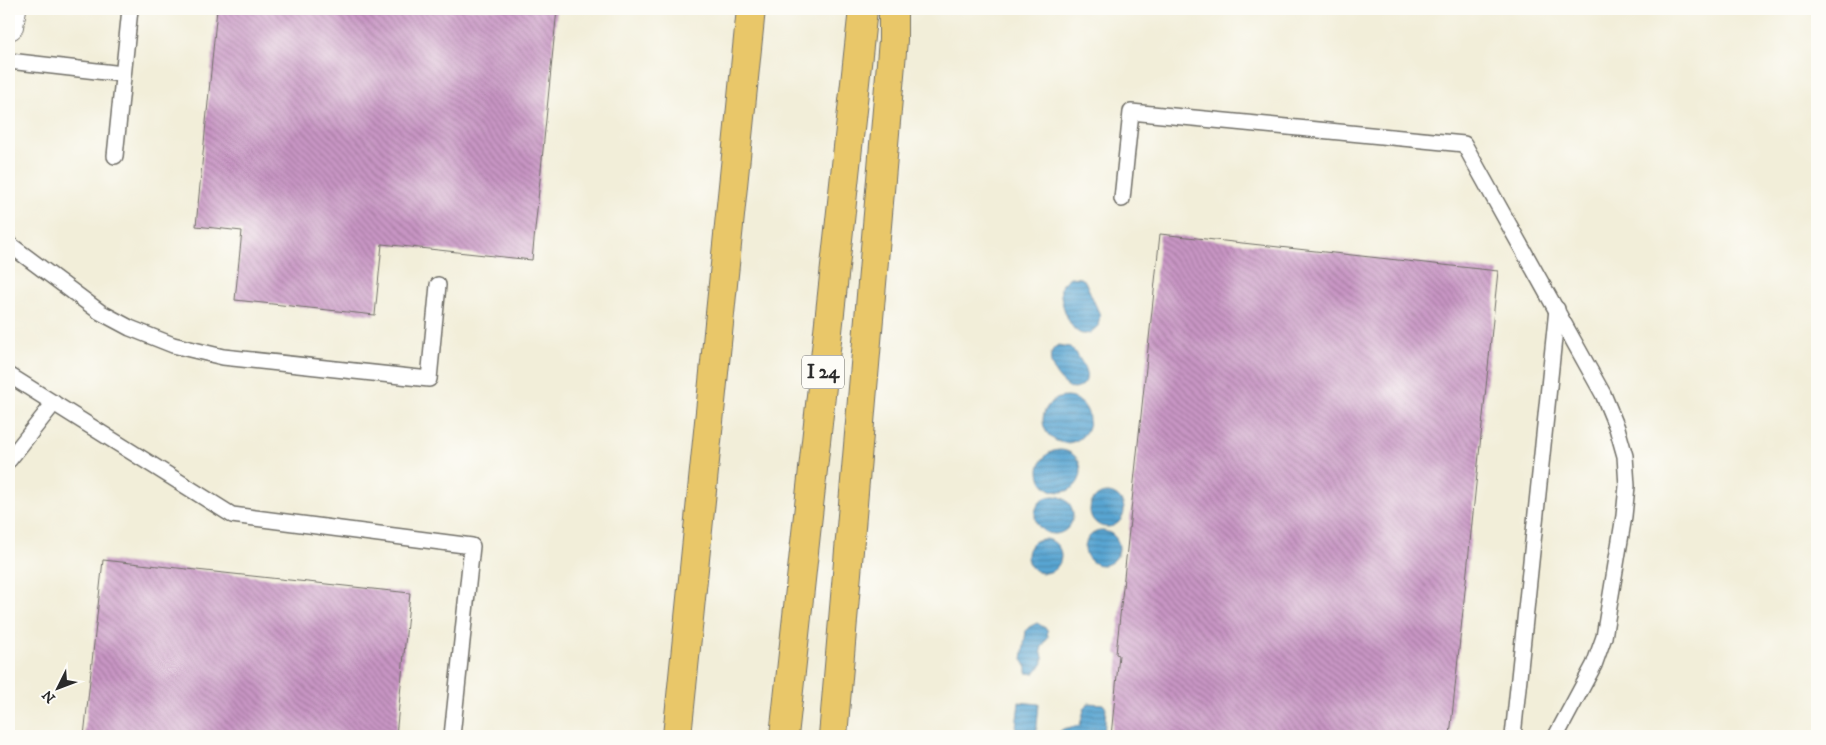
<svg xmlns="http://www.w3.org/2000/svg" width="1826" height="745" font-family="'IM FELL DW Pica',serif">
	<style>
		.water { fill: url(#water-rules); stroke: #42687e }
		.building { fill: url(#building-back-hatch) }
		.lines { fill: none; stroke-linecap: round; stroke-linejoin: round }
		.service-casing { stroke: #716f68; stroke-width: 18 }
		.minor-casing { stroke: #716f68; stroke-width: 30 }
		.motorway-casing { stroke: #716f68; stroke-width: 30 }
		.service { stroke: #fff; stroke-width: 15 }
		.minor { stroke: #fff; stroke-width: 28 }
		.motorway { stroke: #e9c769; stroke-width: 28 }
		.labels { text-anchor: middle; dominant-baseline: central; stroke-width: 4; stroke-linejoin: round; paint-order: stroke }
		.shield { fill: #fdfcf7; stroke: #6a6a68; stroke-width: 1 }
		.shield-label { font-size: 19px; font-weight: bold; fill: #2b2b2b }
	</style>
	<defs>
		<pattern id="water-rules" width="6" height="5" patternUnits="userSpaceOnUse" patternTransform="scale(1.25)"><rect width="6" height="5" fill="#59a5d2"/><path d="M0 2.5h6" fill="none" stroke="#4a87ab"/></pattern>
		<pattern id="building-back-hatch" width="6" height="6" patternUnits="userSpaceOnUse" patternTransform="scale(1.25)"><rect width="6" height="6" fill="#c895c4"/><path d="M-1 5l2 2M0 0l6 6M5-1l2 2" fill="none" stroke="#a37a9f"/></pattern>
	</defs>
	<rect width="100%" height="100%" fill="#fdfcf7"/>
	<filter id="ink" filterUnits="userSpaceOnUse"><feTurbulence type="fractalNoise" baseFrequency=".02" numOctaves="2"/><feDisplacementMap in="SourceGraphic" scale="10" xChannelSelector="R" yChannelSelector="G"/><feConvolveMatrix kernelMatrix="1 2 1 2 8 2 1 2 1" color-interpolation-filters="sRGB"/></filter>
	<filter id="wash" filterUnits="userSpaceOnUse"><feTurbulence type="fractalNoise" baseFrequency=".0096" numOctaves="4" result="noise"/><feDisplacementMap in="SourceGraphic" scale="20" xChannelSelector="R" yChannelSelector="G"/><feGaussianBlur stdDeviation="1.12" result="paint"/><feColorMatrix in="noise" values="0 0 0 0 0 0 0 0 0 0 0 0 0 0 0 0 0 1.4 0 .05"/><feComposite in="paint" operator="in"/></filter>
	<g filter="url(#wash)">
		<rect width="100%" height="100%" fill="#f2eed9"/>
		<!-- water -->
		<g class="water">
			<path d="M1070,277l10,1 5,3 15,34 -2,11 -8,7c-4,1 -8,2 -12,-1 -10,-5 -21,-38 -16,-48z"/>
			<path d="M1058,345l12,2c11,11 29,38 3,42 -15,-6 -33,-33 -15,-44z"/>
			<circle cx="1066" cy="420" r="23"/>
			<circle cx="1060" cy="471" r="21"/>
			<circle cx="1107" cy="510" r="17"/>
			<circle cx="1054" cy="515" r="19"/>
			<circle cx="1102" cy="548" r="17"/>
			<circle cx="1044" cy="556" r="17"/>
			<path d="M1037,623l10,6 1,8 -7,12c0,4 3,8 2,12 0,6 -7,7 -9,13l-7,-1v-5l-5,-9 4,-28 3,-4z"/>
			<path d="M1019,702l20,2 -3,32h-21z"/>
			<path d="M1088,703l15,1 3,4 -2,28h-56h6l9,-7 17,-4 5,-19z"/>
		</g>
		<g id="blocks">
			<!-- building -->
			<g class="building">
				<path d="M217,9h340l-25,251 -150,-16 -7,71 -140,-15 7,-69 -46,-5z"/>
				<path d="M1160,234l338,37 -48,465h-339l8,-81 -3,-1z"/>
				<path d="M103,560l307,33 -14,143h-312z"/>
			</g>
		</g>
	</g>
	<g filter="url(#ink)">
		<use href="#blocks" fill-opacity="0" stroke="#716f68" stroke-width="1"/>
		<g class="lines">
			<!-- service casing -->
			<g class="service-casing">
				<g id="service">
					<path d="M9,61l114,13"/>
					<path d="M115,156l15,-147"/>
					<path d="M1122,199l9,-87 333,32 139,250 14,34 8,28 2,30 -3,30 -20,121 -10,28 -38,71"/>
					<path d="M9,244l91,68 30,16 43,17 50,12 206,22 9,-94"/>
					<path d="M9,375l223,140 240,31 -20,190"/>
					<path d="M9,460l45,-57"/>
					<path d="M1513,736l44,-427"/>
				</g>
			</g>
			<!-- minor casing -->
			<g class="minor-casing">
				<path id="minor" d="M9,26l3,-17"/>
			</g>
			<!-- motorway casing -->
			<g class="motorway-casing">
				<g id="motorway">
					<path d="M677,736l74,-727"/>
					<path d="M784,736l79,-727"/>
					<path d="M833,736l60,-696v-31"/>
				</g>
			</g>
			<!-- service -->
			<use href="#service" class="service"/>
			<!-- minor -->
			<use href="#minor" class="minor"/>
			<!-- motorway -->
			<use href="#motorway" class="motorway"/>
		</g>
	</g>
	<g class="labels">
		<!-- shield labels -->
		<rect class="shield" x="802" y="355.5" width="42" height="33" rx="4"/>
		<g class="shield-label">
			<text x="823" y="372">I 24</text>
		</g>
	</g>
	<!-- margin -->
	<rect width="1826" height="745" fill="none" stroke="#fdfcf7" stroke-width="30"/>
	<!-- north arrow -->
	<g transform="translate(58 688) rotate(228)" stroke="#fdfcf7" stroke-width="4" paint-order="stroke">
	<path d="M0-4L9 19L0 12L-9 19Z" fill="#2b2b2b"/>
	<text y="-8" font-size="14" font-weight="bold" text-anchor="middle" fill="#2b2b2b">N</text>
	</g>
</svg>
